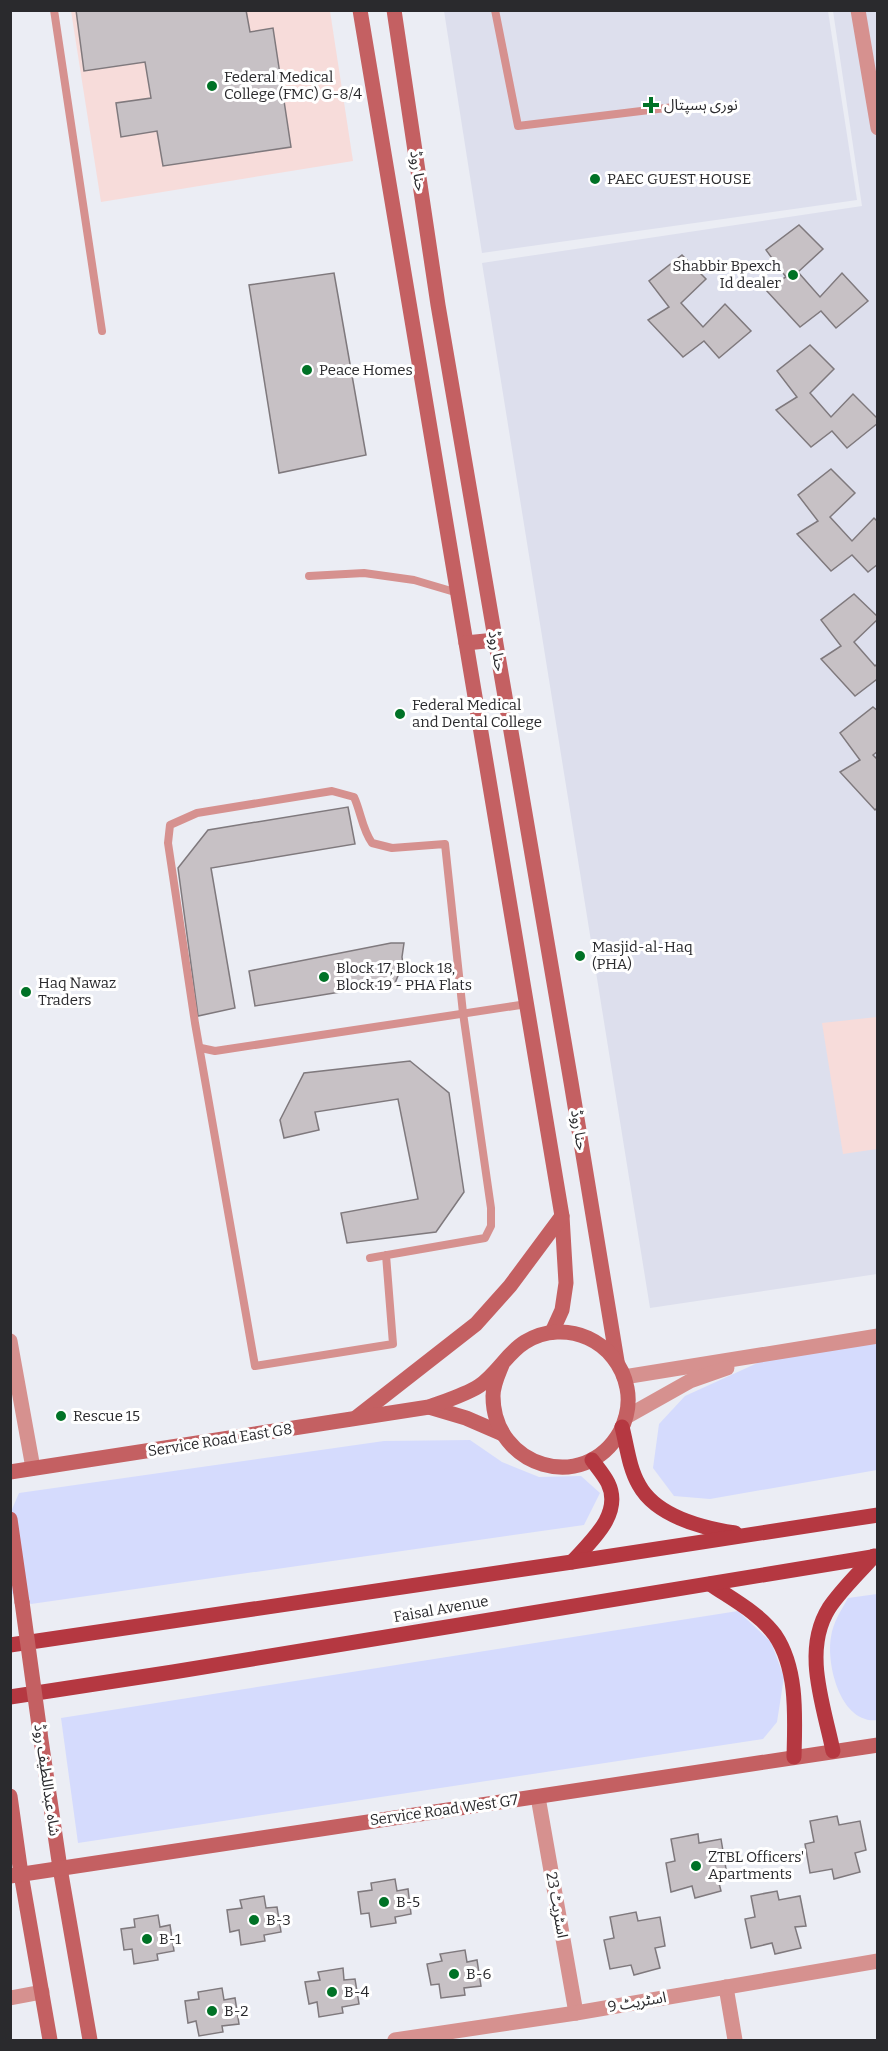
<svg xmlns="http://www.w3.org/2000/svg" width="888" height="2051" font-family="Bitter,'Noto Sans Arabic',serif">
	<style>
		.built { fill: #dddfed }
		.education { fill: #f7dcda }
		.green { fill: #d5dbfd }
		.building { fill: #c7c1c5; stroke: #7f797d; stroke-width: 1.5 }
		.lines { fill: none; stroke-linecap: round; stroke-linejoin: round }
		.lane { stroke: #d6918f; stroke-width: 8 }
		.street { stroke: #d6918f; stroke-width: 15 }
		.secondary { stroke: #c46062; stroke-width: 15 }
		.primary { stroke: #b53841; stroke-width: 15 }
		.secondary-bridge { stroke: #c46062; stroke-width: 15 }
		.poi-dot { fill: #007226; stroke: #fff; stroke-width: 2 }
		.labels { text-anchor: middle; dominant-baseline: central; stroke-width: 6; stroke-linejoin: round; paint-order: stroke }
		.poi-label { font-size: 15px; fill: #2a2a2d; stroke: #fff; text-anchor: start }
		.street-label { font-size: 15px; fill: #2a2a2d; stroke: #fff }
	</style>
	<rect width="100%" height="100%" fill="#ebedf4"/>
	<!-- built -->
	<g class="built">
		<path d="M444,11h384l29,189 -375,53z"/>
		<path d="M833,11h44v1263l-227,34 -168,-1045 380,-57z"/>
	</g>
	<!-- education -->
	<g class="education">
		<path d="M71,11h259l23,150 -252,41z"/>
		<path d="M877,1017v132l-34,5 -21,-131z"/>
	</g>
	<!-- green -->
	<g class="green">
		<path d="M877,1342v128l-167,29 -36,-3 -21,-28 6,-44 26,-28 79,-36z"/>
		<path d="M470,1440l32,22 37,15 42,-1 19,17 -16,32 -553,79 -20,-11 -1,-79 9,-21 365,-52z"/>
		<path d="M877,1594l1,126c-37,5 -52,-55 -47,-83 2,-15 10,-26 17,-39z"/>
		<path d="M738,1611l33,31 13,35 -7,45 -14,17 -685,104 -17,-125z"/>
	</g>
	<!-- building -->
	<g class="building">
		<path d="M76,10h170l4,22 23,-4 18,119 -128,19 -6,-35 -36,6 -5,-34 35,-5 -6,-36 -61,9z"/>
		<path d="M799,225l24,24 -25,23 22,25 22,-24 26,28 -32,27 -15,-17 -21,16 -35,-38 21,-12 -20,-27z"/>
		<path d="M682,255l24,24 -25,24 22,24 22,-23 26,27 -32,27 -15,-17 -21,16 -35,-37 21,-13 -20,-26z"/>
		<path d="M334,273l32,182 -87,18 -30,-188z"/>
		<path d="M810,345l24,24 -24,24 21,24 22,-23 25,25v4l-31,25 -15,-17 -21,16 -35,-37 21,-13 -20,-26z"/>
		<path d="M831,469l24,24 -25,24 22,24 22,-23 4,4v42l-10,8 -16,-17 -21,16 -34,-37 21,-13 -20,-26z"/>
		<path d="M854,594l24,23v2l-24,23 21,24 3,-3v19l-2,-2 -21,16 -34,-37 20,-13 -20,-26z"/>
		<path d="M873,707l5,4v40l-5,4 5,5v47l-3,3 -35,-38 20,-12 -20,-27z"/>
		<path d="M348,807l7,37 -144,24 24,140 -37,8 -20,-148 30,-38z"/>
		<path d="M391,943h13l-2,14 1,7 -8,19 -140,23 -6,-35z"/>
		<path d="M410,1061l39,32 15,99 -28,40 -89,11 -6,-30 77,-14 -20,-100 -83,13 4,18 -35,8 -4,-18 24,-47z"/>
		<path d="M837,1816l2,9 21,-4 6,29 -11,3 5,19 -26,7 -2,-10 -22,4 -5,-29 9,-2 -4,-21z"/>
		<path d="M698,1834l1,9 22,-4 5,30 -10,2 5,20 -26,7 -3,-12 -21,6 -5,-29 9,-2 -4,-22z"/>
		<path d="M395,1879l2,12 11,-2 3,25 -16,3 1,6 -25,4 -2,-14 -8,1 -3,-22 14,-2 -1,-7z"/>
		<path d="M777,1891l2,9 21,-4 6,30 -11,1 6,21 -26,6 -3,-11 -21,5 -6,-29 10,-2 -4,-21z"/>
		<path d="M264,1896l2,12 11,-1 4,25 -17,3 1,6 -24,4 -2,-15 -9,2 -3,-22 15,-2 -2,-8z"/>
		<path d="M636,1912l2,9 22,-4 5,29 -10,2 5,20 -26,7 -3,-10 -21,4 -6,-29 10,-2 -4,-21z"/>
		<path d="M158,1915l2,12 10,-2 4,26 -17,3 1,6 -24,4 -2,-15 -8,1 -3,-21 14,-2 -1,-8z"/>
		<path d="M465,1950l2,12 10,-2 4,26 -17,2 1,7 -24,3 -2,-14 -8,1 -4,-21 15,-3 -2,-7z"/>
		<path d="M343,1968l1,12 11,-1 4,25 -17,3 1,6 -24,4 -2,-15 -8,2 -4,-22 15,-2 -2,-8z"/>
		<path d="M222,1988l2,12 11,-2 4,26 -17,2 1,6 -24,4 -3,-15 -8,2 -3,-22 14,-2 -1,-7z"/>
	</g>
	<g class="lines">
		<!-- lane -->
		<g class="lane">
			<path d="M54,10l48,321"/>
			<path d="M495,10l23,116 156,-19"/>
			<path d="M309,576l55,-3 50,7 44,13"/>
			<path d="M201,1048l14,3 312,-47"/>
			<path d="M370,1258l115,-20 6,-12v-18l-28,-195 -18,-169 -53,4 -20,-5c-10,-14 -11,-31 -18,-46l-22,-6 -135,22 -27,12 -2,18 27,180 60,343 138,-22 -7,-89"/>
		</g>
		<!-- street -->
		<g class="street">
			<path d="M858,10l20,118"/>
			<path d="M10,1341l23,127"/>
			<path d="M624,1377l254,-41"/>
			<path d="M626,1417l64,-36 37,-13"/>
			<path d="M538,1797l38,216"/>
			<path d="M726,1987l9,53"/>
			<path d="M10,1998l32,-6"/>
			<path d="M395,2040l181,-27 302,-52"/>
		</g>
		<!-- secondary -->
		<g class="secondary">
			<path d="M360,10l202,1206 4,67 -4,27 -10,22"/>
			<path d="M394,10l44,295 133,777 46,279"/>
			<path d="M466,643l29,-3"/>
			<path d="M429,1407l37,11 37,16"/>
			<path d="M357,1417l119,-93 34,-38 52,-70"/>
			<path d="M10,1472l419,-65c16,-6 36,-12 50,-21 18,-12 28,-33 46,-44 41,-25 93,-1 102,46 3,15 0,30 -7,44 -36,63 -127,35 -127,-36 0,-11 5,-21 9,-31"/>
			<path d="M10,1519l12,83"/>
			<path d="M40,1733l20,135 30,172"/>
			<path d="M10,1796l11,78 29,166"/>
			<path d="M10,1876l868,-131"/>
		</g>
		<!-- primary -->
		<g class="primary">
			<path d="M622,1427c5,19 7,41 17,58 17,31 64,43 96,48"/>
			<path d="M572,1562c19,-21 51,-48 36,-79 -4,-8 -11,-16 -16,-23"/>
			<path d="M710,1584c22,15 49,29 65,51 23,34 20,82 19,122"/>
			<path d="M10,1645l562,-83 306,-47"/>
			<path d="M10,1697l163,-25 705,-116"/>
			<path d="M833,1751c-9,-45 -31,-100 -4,-143 12,-18 30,-35 45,-52"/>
		</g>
		<!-- secondary-bridge -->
		<path class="secondary-bridge" d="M22,1602l18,131"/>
	</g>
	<!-- markers -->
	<g class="poi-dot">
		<circle cx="212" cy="86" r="6"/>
		<path d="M648 96h6v6h6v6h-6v6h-6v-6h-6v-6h6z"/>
		<circle cx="595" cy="179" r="6"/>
		<circle cx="793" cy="275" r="6"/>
		<circle cx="307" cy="370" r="6"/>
		<circle cx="400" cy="714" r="6"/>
		<circle cx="580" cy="956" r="6"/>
		<circle cx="324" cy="977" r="6"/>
		<circle cx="26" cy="992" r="6"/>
		<circle cx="61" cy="1416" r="6"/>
		<circle cx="696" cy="1866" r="6"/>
		<circle cx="384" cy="1902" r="6"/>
		<circle cx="254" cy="1920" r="6"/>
		<circle cx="147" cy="1939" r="6"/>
		<circle cx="454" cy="1974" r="6"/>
		<circle cx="332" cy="1992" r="6"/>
		<circle cx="212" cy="2011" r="6"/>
	</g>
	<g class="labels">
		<!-- poi labels -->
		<g class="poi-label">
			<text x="224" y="77">Federal Medical<tspan x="224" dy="17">College (FMC) G-8/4</tspan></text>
			<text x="664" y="105">نوری ہسپتال</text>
			<text x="607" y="179">PAEC GUEST HOUSE</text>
			<text x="781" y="266" text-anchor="end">Shabbir Bpexch<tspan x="781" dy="17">Id dealer</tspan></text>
			<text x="319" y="370">Peace Homes</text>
			<text x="412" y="705">Federal Medical<tspan x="412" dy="17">and Dental College</tspan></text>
			<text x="592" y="947">Masjid-al-Haq<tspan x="592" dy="17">(PHA)</tspan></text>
			<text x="336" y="968">Block 17, Block 18,<tspan x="336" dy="17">Block 19 - PHA Flats</tspan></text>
			<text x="38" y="983">Haq Nawaz<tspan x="38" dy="17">Traders</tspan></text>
			<text x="73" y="1416">Rescue 15</text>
			<text x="708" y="1857">ZTBL Officers'<tspan x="708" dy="17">Apartments</tspan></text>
			<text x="396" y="1902">B-5</text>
			<text x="266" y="1920">B-3</text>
			<text x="159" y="1939">B-1</text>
			<text x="466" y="1974">B-6</text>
			<text x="344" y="1992">B-4</text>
			<text x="224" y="2011">B-2</text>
		</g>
		<!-- street labels -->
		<g class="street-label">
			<text transform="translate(418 171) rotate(82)">حنا روڈ</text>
			<text transform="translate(497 651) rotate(80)">حنا روڈ</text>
			<text transform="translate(579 1130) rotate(81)">حنا روڈ</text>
			<text transform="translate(220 1440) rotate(-9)">Service Road East G8</text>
			<text transform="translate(441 1609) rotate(-10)">Faisal Avenue</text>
			<text transform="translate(47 1780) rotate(82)">شاہ عبداللطیف روڈ</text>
			<text transform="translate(444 1810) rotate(-8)">Service Road West G7</text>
			<text transform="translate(557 1905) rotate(80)">اسٹریٹ 23</text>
			<text transform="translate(637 2002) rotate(-10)">اسٹریٹ 9</text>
		</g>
	</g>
	<!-- border -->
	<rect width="888" height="2051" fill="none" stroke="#2a2a2d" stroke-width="24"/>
</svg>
